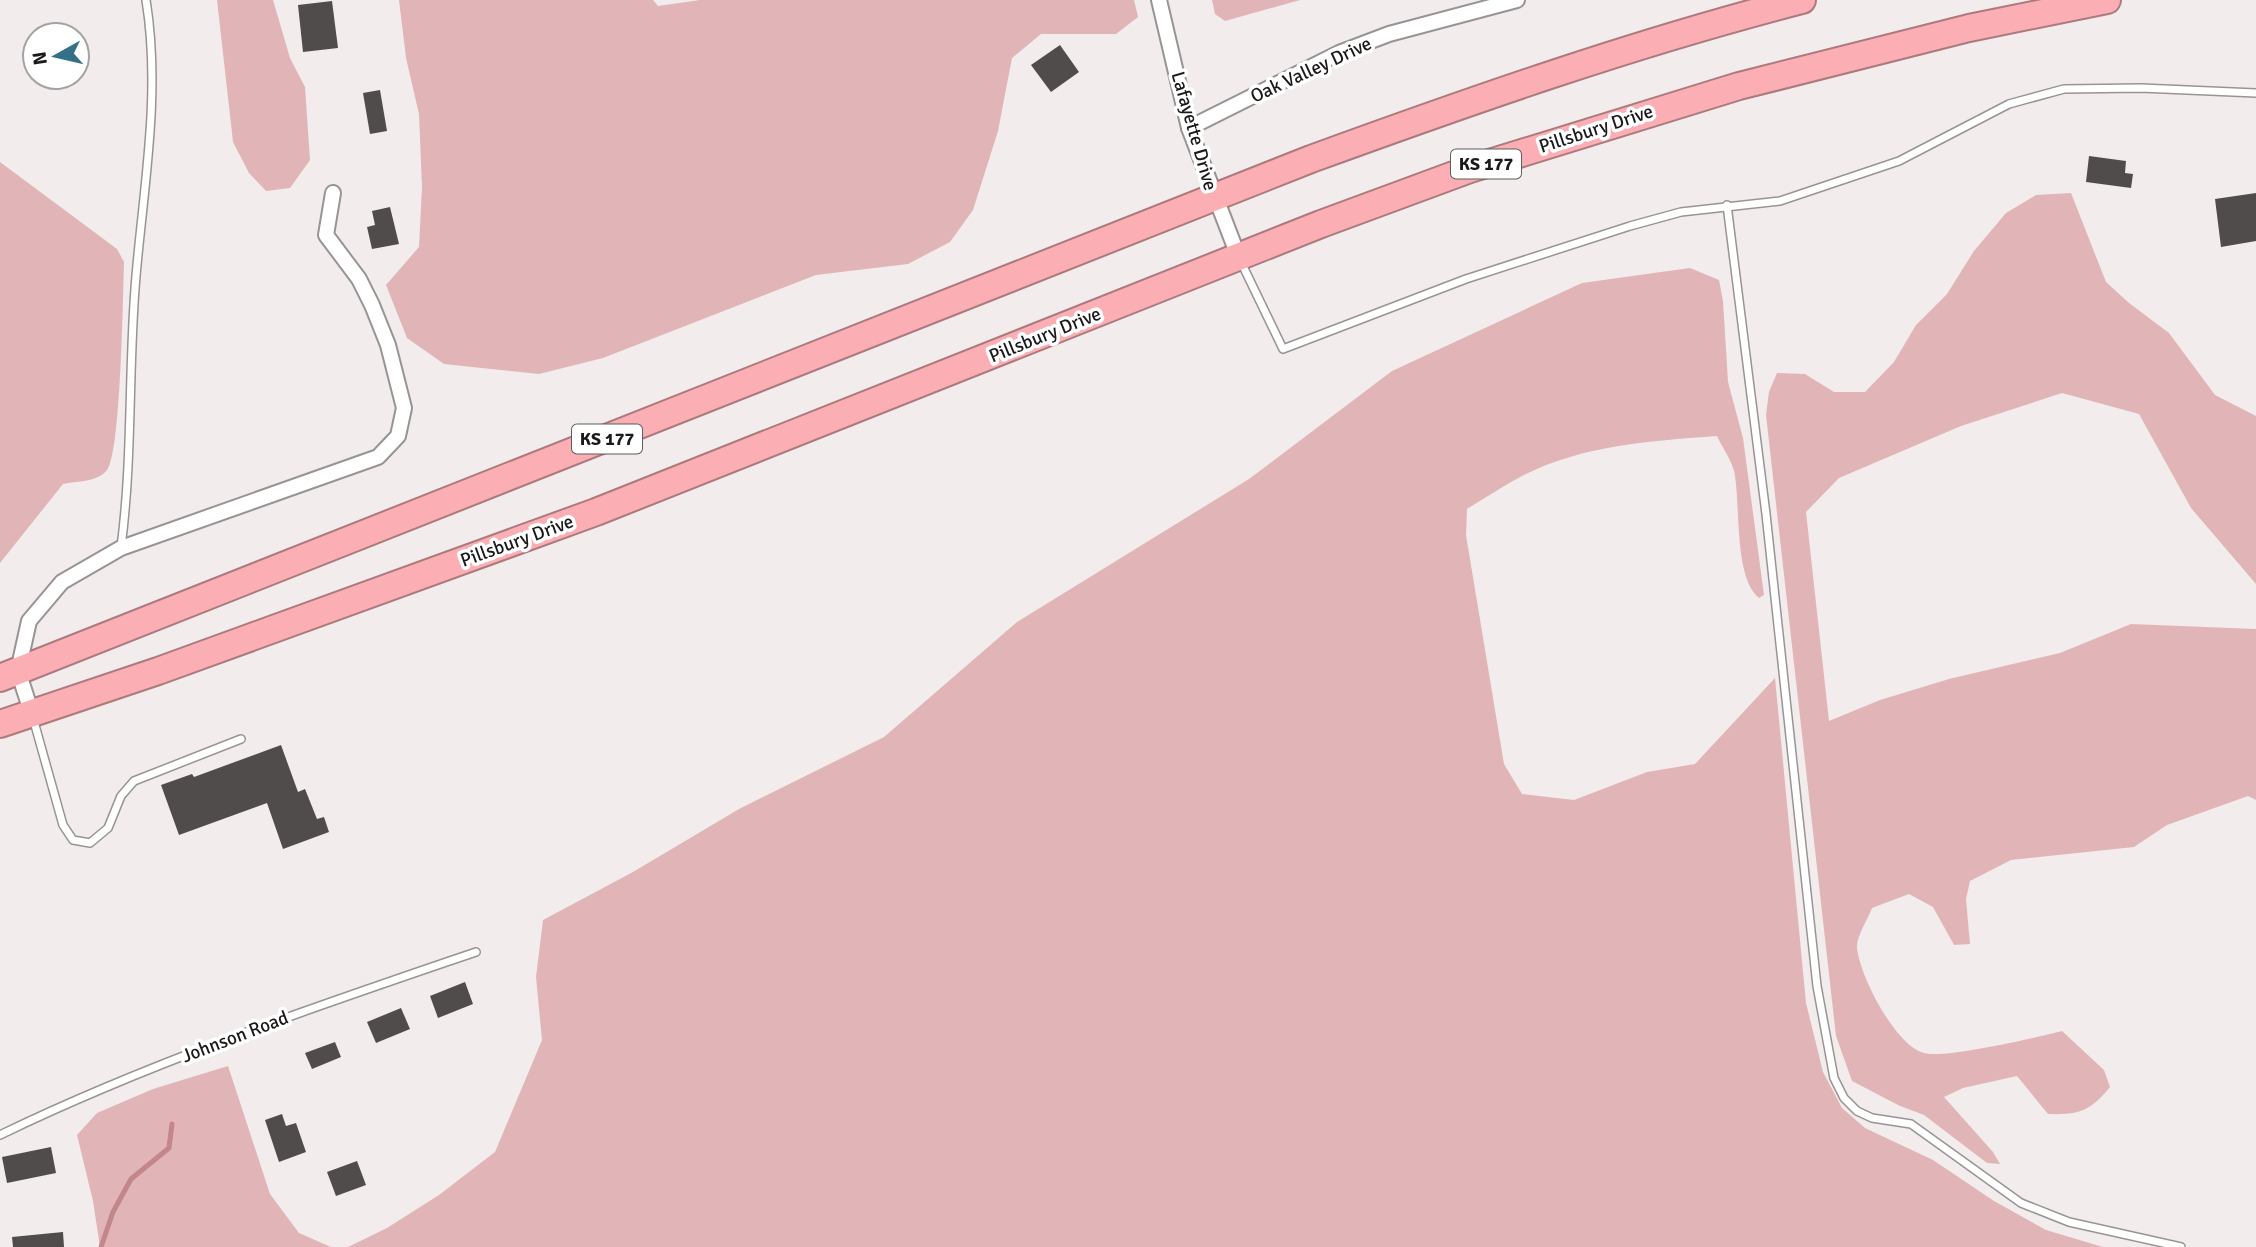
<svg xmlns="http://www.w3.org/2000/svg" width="2256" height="1247" font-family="Signika,sans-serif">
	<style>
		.green { fill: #e1b5b7 }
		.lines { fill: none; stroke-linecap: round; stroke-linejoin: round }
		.stream { stroke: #c3868a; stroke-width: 5 }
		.building { fill: #514c4c }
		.lane-casing { stroke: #999494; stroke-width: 10 }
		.street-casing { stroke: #999494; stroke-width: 18 }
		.highway-casing { stroke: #ac7a7d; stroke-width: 30 }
		.lane { stroke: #fff; stroke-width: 7 }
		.street { stroke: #fff; stroke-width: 14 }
		.highway { stroke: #fbaeb3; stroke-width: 26 }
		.labels { text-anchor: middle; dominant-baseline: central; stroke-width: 7; stroke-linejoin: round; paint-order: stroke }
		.shield { fill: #fff; stroke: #5f5d5d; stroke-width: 2 }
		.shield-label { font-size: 18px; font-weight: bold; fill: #1a1818 }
		.street-label { font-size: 19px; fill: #1a1818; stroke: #fff }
	</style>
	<rect width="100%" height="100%" fill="#f2ecec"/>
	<!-- green -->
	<g class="green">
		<path d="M217,0h56l17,58 15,29 5,73 -20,28 -24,3 -17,-18 -16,-31z"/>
		<path d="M399,0h254l5,6 42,-6h434l4,17 -22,17h-75l-29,24 -14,73 -25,79 -23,32 -42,22 -92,11 -213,83 -64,16 -95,-10 -37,-26 -21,-53 33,-38 3,-60 -3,-73 -13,-56z"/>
		<path d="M1212,0h88l-75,21 -10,-7z"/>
		<path d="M0,162l117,87 7,13c-1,31 -3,191 -17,208 -9,12 -30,11 -44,14l-63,79z"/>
		<path d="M2071,193l35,89 23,21 40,30 46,62 41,21v168l-65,-76 -52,-94 -77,-21 -101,33 -122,52 -33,34 23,209 51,-21 69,-21 111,-26 71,-29 125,5v171l-8,-4 -81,29 -33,22 -123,13 -41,21 -4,18 4,45 -16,1 -21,-38 -24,-13 -37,14c-4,11 -16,29 -15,40 3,29 39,98 67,105 20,6 115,-16 138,-22l42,39 6,17c-20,24 -30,28 -62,27l-31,-38 -54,12 -19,9 49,55 7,12 -13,-1 -63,-48 -24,-9 -48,-25 -16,-45 -70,-621 3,-23 8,-19 28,1 29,18h31l29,-30 22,-37 31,-31 27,-43 32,-38 30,-18z"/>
		<path d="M1690,268l29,12 4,21 5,81 15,56 21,157 -5,3c-26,-21 -18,-97 -25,-127 -3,-12 -12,-24 -17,-35 -66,5 -135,9 -195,40 -19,10 -37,22 -55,33l-1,26 38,229 18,30 52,6 73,-28 48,-8 80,-86 31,325 17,69 19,36 23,20 68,32 61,41 52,29 57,17h-1755l39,-19 52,-33 56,-43 47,-112 -6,-63 7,-57 90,-48 106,-63 145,-72 133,-115 232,-143 143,-108 190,-88z"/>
		<path d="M228,1066l42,128 29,39 32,14h-231l-7,-46 -16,-66 20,-22 56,-24z"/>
	</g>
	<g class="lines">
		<!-- stream -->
		<path class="stream" d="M101,1247l12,-35 18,-33 38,-31 3,-24"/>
	</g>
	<!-- building -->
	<g class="building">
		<path d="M332,1l6,47 -35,4 -5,-47z"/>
		<path d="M1060,45l19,27 -28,20 -20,-27z"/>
		<path d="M380,90l7,41 -17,3 -7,-41z"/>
		<path d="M2089,156l37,5 -1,12 8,1 -2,14 -45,-6z"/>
		<path d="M2256,193v48l-35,6 -6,-48z"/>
		<path d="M390,207l9,37 -27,5 -5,-22 8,-2 -3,-14z"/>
		<path d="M281,745l17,47 7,-3 12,30 7,-2 5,15 -46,17 -16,-46 -88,32 -18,-50 31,-11 2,3z"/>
		<path d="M465,982l8,22 -35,14 -8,-22z"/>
		<path d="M401,1008l9,21 -34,14 -9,-21z"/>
		<path d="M335,1042l6,15 -29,12 -7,-16z"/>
		<path d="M282,1114l4,12 10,-3 10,29 -27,10 -14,-42z"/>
		<path d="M51,1147l5,26 -49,10 -5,-26z"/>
		<path d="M357,1161l9,24 -30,11 -9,-24z"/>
		<path d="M63,1232l1,15h-51l-1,-10z"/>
	</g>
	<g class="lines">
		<!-- lane casing -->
		<g class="lane-casing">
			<g id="lane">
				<path d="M1727,205l39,309 51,472 17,92 10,20 13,13 15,7 39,6 110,79 48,19 112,25"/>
				<path d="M1241,262l42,87 183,-70 164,-53 51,-14 99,-11 119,-40 110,-57 55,-15 77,-1 115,5"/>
				<path d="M121,547c12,-90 7,-181 15,-271 8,-92 25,-184 10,-276"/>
				<path d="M33,718l30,107 10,15 17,3 18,-15 13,-32 13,-15 107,-42"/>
				<path d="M0,1135c153,-74 315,-128 476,-183"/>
			</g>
		</g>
		<!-- street casing -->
		<g class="street-casing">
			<g id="street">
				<path d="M1159,0l30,128 50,130"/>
				<path d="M1189,128l150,-75 50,-19 128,-34"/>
				<path d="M32,714l-14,-43 11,-50 33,-39 59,-34 257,-91 20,-21 6,-28 -16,-63 -16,-40 -13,-26 -33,-44 7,-42"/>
			</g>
		</g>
		<!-- highway casing -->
		<g class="highway-casing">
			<g id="highway">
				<path d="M0,678l1311,-519c162,-59 324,-116 491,-159"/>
				<path d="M0,724l158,-53 438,-159 725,-288 149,-55 269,-83 230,-58 138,-28"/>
			</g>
		</g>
		<!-- lane -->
		<use href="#lane" class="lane"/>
		<!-- street -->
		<use href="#street" class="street"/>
		<!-- highway -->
		<use href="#highway" class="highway"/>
	</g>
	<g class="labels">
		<!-- shield labels -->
		<g class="shield">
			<rect x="1451" y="149.5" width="70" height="29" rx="5"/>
			<rect x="572" y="424.5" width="70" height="29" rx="5"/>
		</g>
		<g class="shield-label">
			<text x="1486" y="164">KS 177</text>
			<text x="607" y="439">KS 177</text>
		</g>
		<!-- street labels -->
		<g class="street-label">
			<text transform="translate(1311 70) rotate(-25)">Oak Valley Drive</text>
			<text transform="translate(1596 129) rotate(-18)">Pillsbury Drive</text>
			<text transform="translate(1194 131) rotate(74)">Lafayette Drive</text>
			<text transform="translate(1045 335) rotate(-22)">Pillsbury Drive</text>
			<text transform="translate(517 541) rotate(-20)">Pillsbury Drive</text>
			<text transform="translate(235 1037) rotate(-21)">Johnson Road</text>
		</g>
	</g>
	<!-- north arrow -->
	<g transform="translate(56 56) rotate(262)"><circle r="33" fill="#ffffff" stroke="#a3a3a3" stroke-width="2"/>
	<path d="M0-5L12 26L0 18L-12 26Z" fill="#347188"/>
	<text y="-10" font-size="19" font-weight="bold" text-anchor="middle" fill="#1a1818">N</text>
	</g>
</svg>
